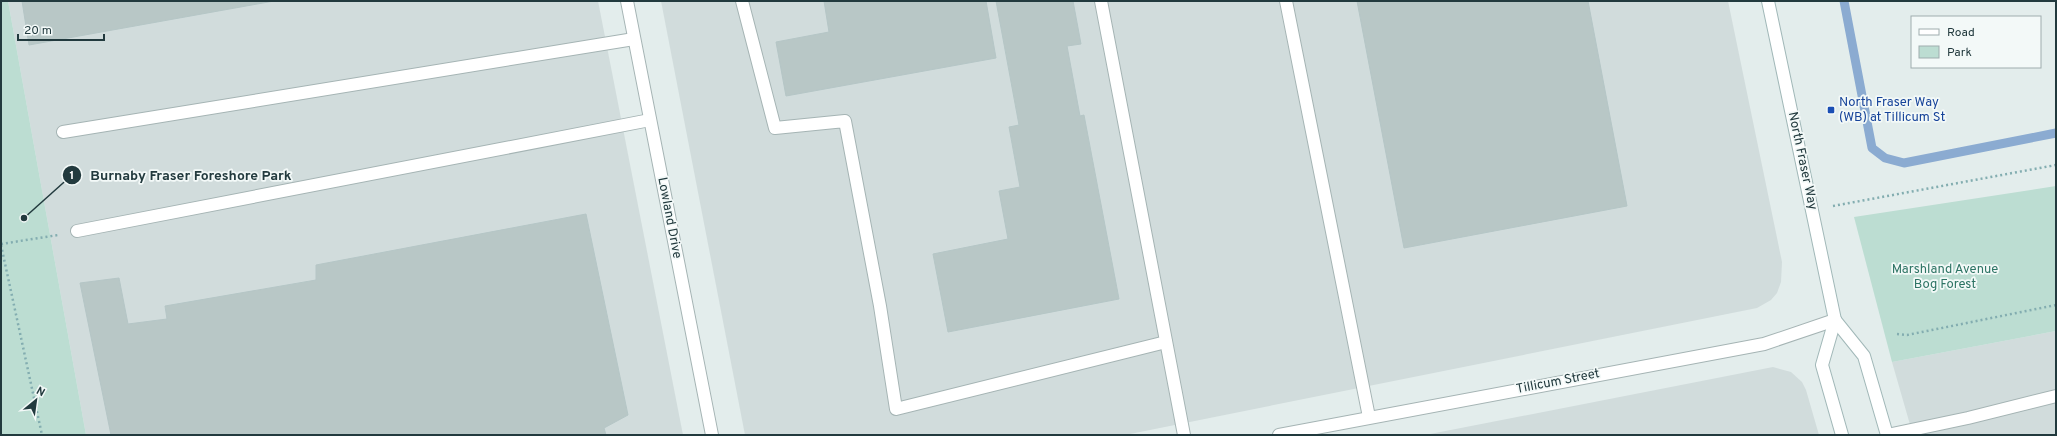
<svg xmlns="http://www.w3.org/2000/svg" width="2057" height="436" font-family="Overpass,sans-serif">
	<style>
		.built { fill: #d1dcdc }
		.green { fill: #bcddd2 }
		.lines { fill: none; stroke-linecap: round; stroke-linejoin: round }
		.stream { stroke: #8babd1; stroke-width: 9 }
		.building { fill: #b8c7c6; stroke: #b5c6c6 }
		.lane-casing { stroke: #a5b4b4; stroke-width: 14 }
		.street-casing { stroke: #a5b4b4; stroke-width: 14 }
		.secondary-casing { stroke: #a1b8b8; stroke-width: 14 }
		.path { stroke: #83adb0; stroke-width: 2.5; stroke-dasharray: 2 3; stroke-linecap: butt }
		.lane { stroke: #fff; stroke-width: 12 }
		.street { stroke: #fff; stroke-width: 12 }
		.secondary { stroke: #fff; stroke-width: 12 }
		.transit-dot { fill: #1a4fb4; stroke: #f3f9f8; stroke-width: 1.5 }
		.labels { text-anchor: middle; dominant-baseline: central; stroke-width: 3.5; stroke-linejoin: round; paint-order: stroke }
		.transit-label { font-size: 13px; fill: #164399; stroke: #f3f9f8; text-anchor: start }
		.street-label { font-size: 13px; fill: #223a3e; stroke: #f3f9f8 }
		.park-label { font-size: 13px; fill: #2d7464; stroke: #f3f9f8 }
		.leader { fill: none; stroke: #223a3e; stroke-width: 1.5 }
		.callout-dot { fill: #223a3e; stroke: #f3f9f8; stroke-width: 1.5 }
		.mark-label { font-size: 12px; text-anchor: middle; font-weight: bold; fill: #fff }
		.callout-label { font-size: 14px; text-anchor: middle; font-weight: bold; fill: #223a3e; stroke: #f3f9f8; stroke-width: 3.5; stroke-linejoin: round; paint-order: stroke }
	</style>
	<rect width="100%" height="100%" fill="#e3edec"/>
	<!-- built -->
	<g class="built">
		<path d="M8,1h590l85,434h-597z"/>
		<path d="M661,1h1067l54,261 -1,20 -4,11 -6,7 -14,8 -632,127h-380z"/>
		<path d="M2056,331v104h-143l-21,-73z"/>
		<path d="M1773,367l18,5 11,10 4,8 13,45h-394z"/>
	</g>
	<!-- green -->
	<g class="green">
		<path d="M1,1h7l78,434h-85z"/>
		<path d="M2056,186v145l-164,31 -38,-145z"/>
	</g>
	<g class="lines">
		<!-- stream -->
		<path class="stream" d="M1844,1l28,147 13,10 19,5 152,-30"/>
	</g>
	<!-- building -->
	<g class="building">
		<path d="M22,1h252l-245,44z"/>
		<path d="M824,1h162l10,57 -210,38 -10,-54 53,-10z"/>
		<path d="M996,1h77l8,43 -14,2 13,70 4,-1 35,184 -171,33 -15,-78 75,-15 -9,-48 21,-4 -11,-60 10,-2z"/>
		<path d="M1357,1h231l39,205 -223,42z"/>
		<path d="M586,214l42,201 -24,13 2,7h-495l-31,-152 39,-5 9,46 39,-5 -2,-13 151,-26v-15z"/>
	</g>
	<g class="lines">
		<!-- lane casing -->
		<g class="lane-casing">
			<g id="lane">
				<path d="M742,1l33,127 70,-7 35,185 16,103 270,-67"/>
				<path d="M1101,1l83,434"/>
				<path d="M1286,1l83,416"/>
				<path d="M63,132l571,-93"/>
				<path d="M77,231l573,-111"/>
				<path d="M1887,435l81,-17 88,-22"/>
			</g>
		</g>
		<!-- street casing -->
		<g class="street-casing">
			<g id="street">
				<path d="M627,1l85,434"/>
				<path d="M1279,435l485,-91 71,-24"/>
			</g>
		</g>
		<!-- secondary casing -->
		<g class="secondary-casing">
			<g id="secondary">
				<path d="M1768,1l67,319 -13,45 20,70"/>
				<path d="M1835,320l29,36 23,79"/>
			</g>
		</g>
		<!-- path -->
		<g class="path">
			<path d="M1833,206l223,-41"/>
			<path d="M1,244l57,-9"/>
			<path d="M1,245l41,190"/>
			<path d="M1897,334l10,1 149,-30"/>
		</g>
		<!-- lane -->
		<use href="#lane" class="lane"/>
		<!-- street -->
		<use href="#street" class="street"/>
		<!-- secondary -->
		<use href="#secondary" class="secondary"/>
	</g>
	<!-- markers -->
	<rect class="transit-dot" x="1827" y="106" width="8" height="8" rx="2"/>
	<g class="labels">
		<!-- transit labels -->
		<g class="transit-label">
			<text x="1839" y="103">North Fraser Way<tspan x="1839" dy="15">(WB) at Tillicum St</tspan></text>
		</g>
		<!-- street labels -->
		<g class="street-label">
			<text transform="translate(1802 161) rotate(78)">North Fraser Way</text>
			<text transform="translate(669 218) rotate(79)">Lowland Drive</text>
			<text transform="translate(1558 382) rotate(-11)">Tillicum Street</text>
		</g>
		<!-- park labels -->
		<g class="park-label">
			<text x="1945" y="270">Marshland Avenue<tspan x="1945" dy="15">Bog Forest</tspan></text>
		</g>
	</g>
	<!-- callouts -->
	<path class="leader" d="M24 218L72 175"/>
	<g class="callout-dot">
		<circle cx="24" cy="218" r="4"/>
		<circle cx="72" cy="175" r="10"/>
	</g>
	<g class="mark-label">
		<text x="72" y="179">1</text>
	</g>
	<g class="callout-label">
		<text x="191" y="180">Burnaby Fraser Foreshore Park</text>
	</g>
	<!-- border -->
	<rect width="2057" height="436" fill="none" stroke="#223a3e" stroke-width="4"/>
	<!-- legend -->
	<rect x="1911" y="16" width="130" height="52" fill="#f3f9f8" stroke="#9fadae"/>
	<rect x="1919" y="29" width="20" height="6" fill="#ffffff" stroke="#9fadae"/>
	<text x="1947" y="36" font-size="12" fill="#223a3e">Road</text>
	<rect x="1919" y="46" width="20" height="12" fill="#bcddd2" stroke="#9fadae"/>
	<text x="1947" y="56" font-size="12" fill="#223a3e">Park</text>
	<!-- north arrow -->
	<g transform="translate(36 400) rotate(29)" stroke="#f3f9f8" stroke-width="3" paint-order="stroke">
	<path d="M0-3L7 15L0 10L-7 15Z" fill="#223a3e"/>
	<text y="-6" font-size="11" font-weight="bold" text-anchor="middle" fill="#223a3e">N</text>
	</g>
	<!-- scale -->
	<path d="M18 34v6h86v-6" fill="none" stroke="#223a3e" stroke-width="2"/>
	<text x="24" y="34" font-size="12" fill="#223a3e" stroke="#f3f9f8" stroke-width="3" paint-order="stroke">20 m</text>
</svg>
